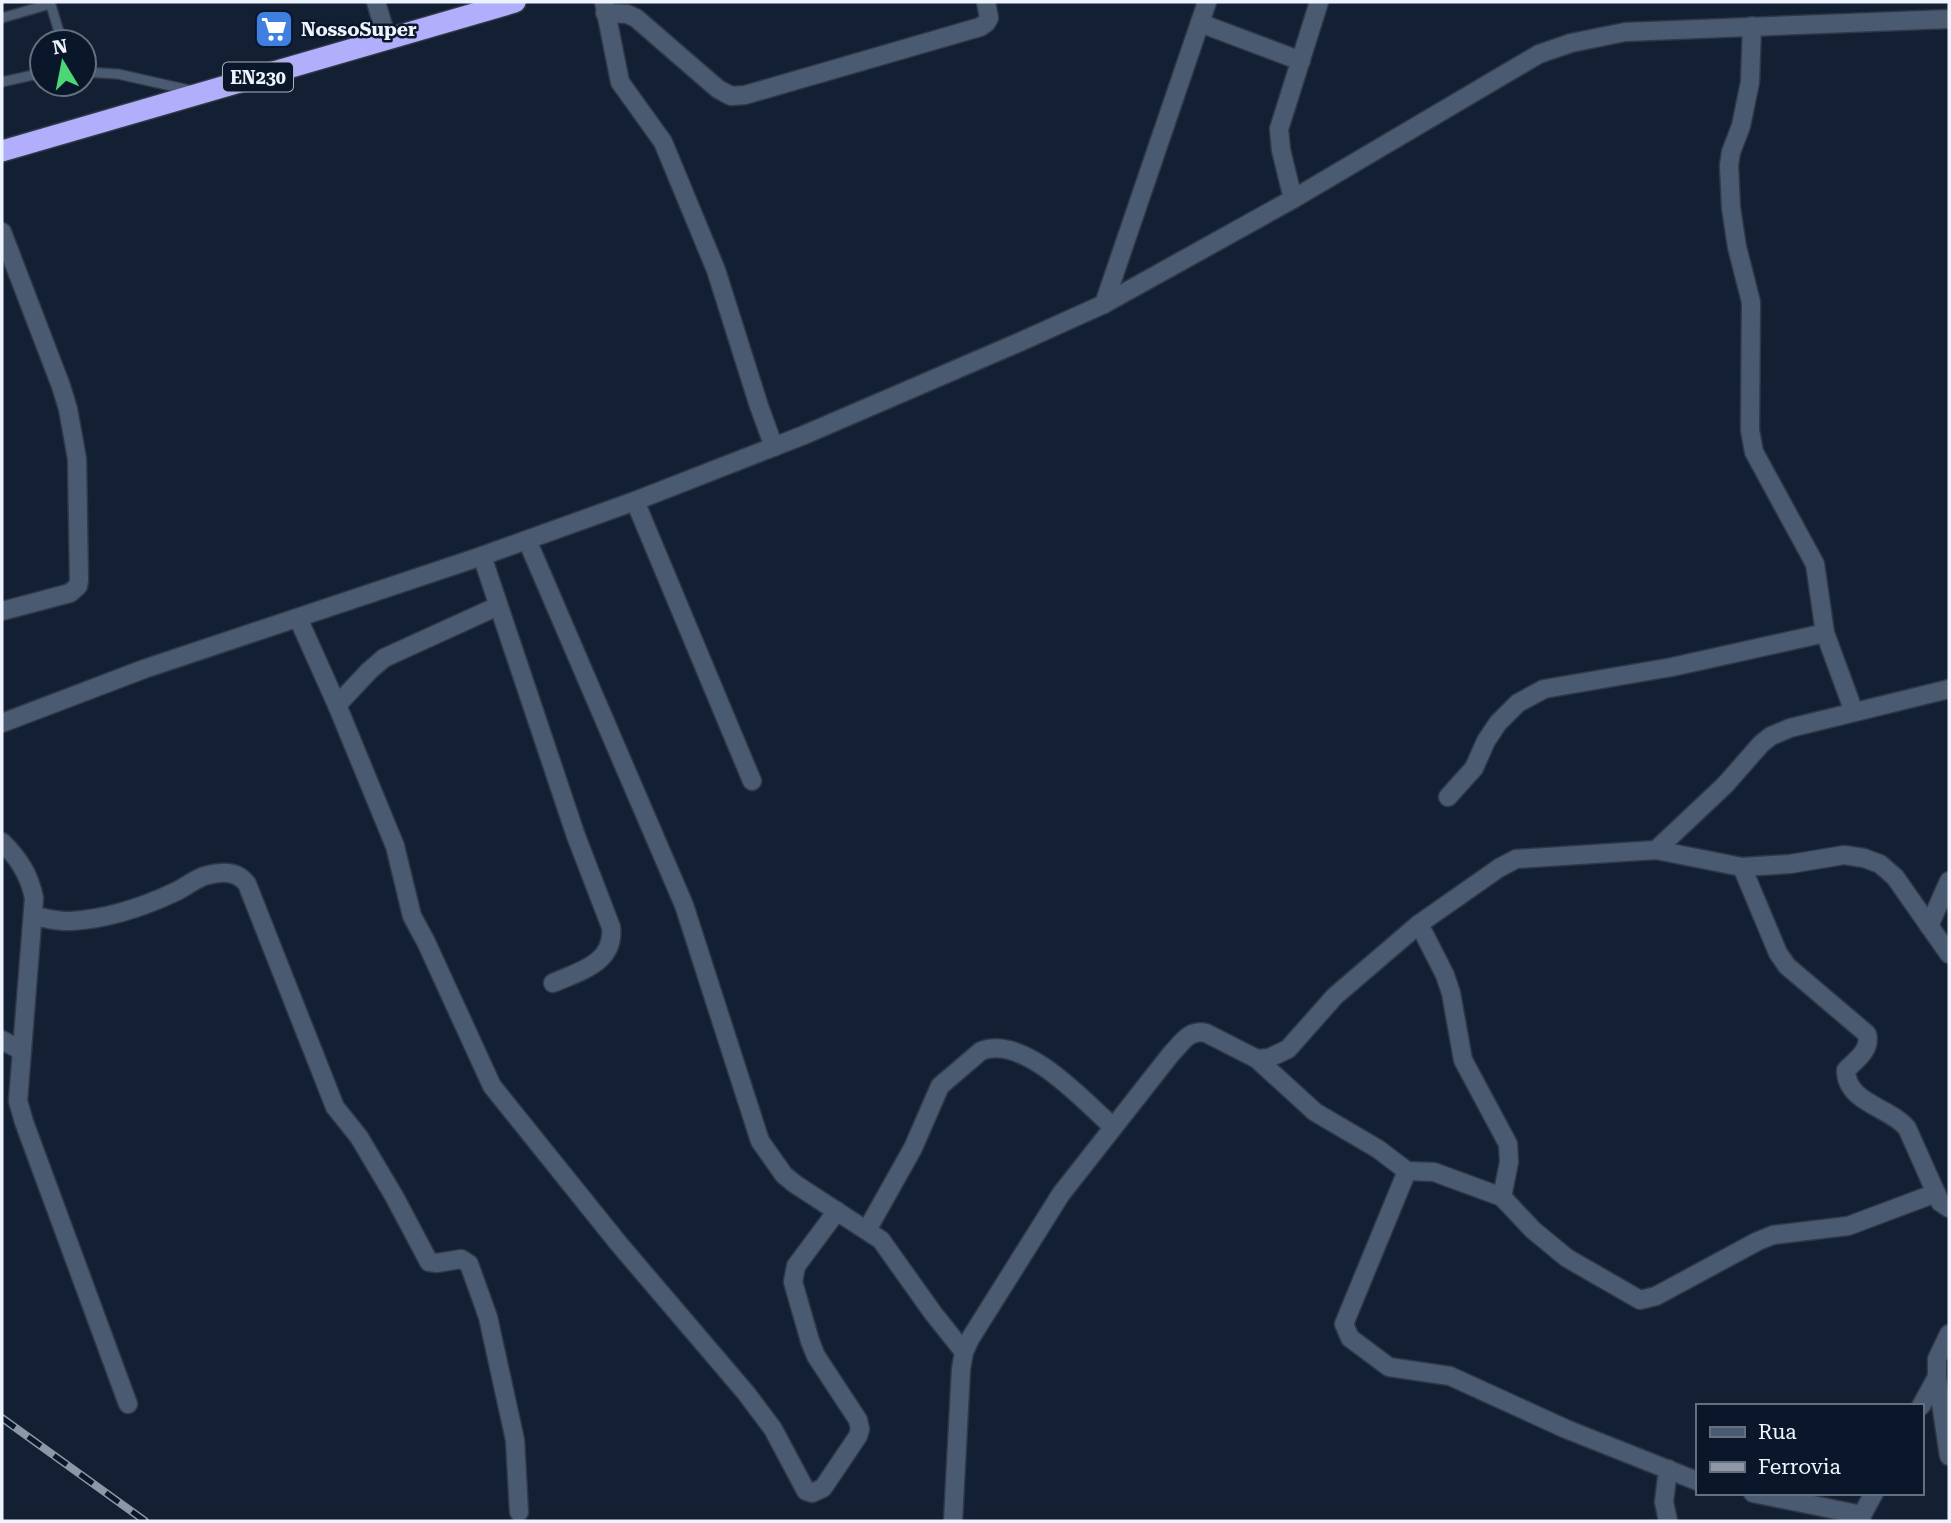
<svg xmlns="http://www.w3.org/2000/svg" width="1951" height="1523" font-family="'Roboto Serif',serif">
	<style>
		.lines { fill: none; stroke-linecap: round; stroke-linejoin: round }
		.lane-casing { stroke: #303848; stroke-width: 12 }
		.street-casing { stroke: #303848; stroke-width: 21 }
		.highway-casing { stroke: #303848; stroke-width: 24 }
		.lane { stroke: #4a5a71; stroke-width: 9 }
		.street { stroke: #4a5a71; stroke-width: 18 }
		.highway { stroke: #b1aefb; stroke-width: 21 }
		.rail-casing { stroke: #8e97a5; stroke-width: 8 }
		.rail { stroke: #0a172a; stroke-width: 5; stroke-dasharray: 16; stroke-linecap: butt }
		.labels { text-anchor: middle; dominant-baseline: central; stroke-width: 5; stroke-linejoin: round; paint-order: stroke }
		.shield { fill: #0a172a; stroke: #aab2be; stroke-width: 2 }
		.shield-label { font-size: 18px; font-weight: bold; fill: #eef4fd }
		.poi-label { font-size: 19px; font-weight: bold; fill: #eef4fd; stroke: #0a172a; text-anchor: start }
	</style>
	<rect width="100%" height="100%" fill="#132034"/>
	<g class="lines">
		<!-- lane casing -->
		<g class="lane-casing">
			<g id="lane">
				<path d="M50,2l12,40"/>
				<path d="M2,18l48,-14"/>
				<path d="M84,72l34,2 71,16"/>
				<path d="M2,82l40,-9"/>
			</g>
		</g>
		<!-- street casing -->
		<g class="street-casing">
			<g id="street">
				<path d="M376,2l11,37"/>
				<path d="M604,2l16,80 43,60 53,128 43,136 15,41"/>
				<path d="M605,13l22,1 9,4 82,71 13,7 14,-1 235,-68 6,-4 3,-5 -3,-16"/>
				<path d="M1200,23l101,38"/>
				<path d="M1752,26l-2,56 -9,44 -10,26 -2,13 2,43 6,39 14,55 -1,128 4,22 61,112 10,69 29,79"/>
				<path d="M1293,199l-12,-49 -2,-21 40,-127"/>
				<path d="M2,232l59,154 7,23 9,50 2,121 -1,6 -8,7 -68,18"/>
				<path d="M1104,304l103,-302"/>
				<path d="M635,501l117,280"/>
				<path d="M527,540l157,365 76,236 24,34 11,9 86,56 52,73 31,39"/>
				<path d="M482,556l94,280 35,91c4,36 -31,44 -58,56"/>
				<path d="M298,618l39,87 58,141 17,70 14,26 66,144 127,158 127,149 27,36 33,62 6,2 11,-5 35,-52 2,-7 -2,-9 -42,-64 -6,-15 -17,-59 3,-16 41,-55"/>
				<path d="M337,705l32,-34 15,-13 114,-52"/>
				<path d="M2,723l142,-54 338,-113 153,-55 169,-66 218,-94 82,-37 189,-105 246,-145 32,-11 54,-11 324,-13"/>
				<path d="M1448,797l26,-29 12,-27 12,-18 20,-20 26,-14 128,-22 153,-34"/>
				<path d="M2,842c17,17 27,32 32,56l-16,203 6,21 104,282"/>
				<path d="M1656,850l69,-65 36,-41 10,-8 19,-8 159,-39"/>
				<path d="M1742,867l36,86 9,13 80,68c4,16 -10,25 -21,36 0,33 44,37 61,58l33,74 9,6"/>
				<path d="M33,916c13,2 25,6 38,5 35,-2 72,-14 104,-29 11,-5 20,-14 33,-17 15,-4 30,-4 39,9l88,223 24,30 35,59 35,66 8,1 24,-4 8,5 19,53 27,123 4,72"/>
				<path d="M1419,924l26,51 6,18 12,67 45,84 1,18 -7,35"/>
				<path d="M1929,926l20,-45"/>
				<path d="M2,1040l20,11"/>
				<path d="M1257,1059l58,53 63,37 29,22 27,1 68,25 31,33 34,28 73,42 16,-4 102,-55 15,-6 75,-9 88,-33"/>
				<path d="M1407,1171l-63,153 6,14 39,29 61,9 116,53 131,52"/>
				<path d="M867,1230l46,-82 27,-62 41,-35c43,-17 103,50 132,76"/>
				<path d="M1949,1334l-12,25v18l12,79"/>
				<path d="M1921,1406l16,-29"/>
				<path d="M1668,1469l-4,33 4,19"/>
				<path d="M1753,1493l109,22"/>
				<path d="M953,1521l8,-152 3,-17 6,-13 91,-145 110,-140c11,-11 18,-25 35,-21l51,26 12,-1 19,-9 47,-53 84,-72 80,-56 17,-9 140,-9 86,17 48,-3 54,-9 20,3 16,6 15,13 54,77"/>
				<path d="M1861,1521l1,-6 12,-22"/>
			</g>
		</g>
		<!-- highway casing -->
		<g class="highway-casing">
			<path id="highway" d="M2,151l513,-149"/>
		</g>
		<!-- lane -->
		<use href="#lane" class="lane"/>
		<!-- street -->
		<use href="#street" class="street"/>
		<!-- highway -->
		<use href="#highway" class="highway"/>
		<!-- rail casing -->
		<g class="rail-casing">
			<path id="rail" d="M2,1418l143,103"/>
		</g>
		<!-- rail -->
		<use href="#rail" class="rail"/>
	</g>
	<!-- icons -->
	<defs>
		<g id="supermarket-square" transform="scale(2.0125)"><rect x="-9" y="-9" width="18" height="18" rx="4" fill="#3f7fe0" stroke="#0a172a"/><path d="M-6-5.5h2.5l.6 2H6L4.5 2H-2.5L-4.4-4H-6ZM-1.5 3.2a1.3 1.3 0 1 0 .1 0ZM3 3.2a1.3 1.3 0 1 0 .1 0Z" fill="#fff"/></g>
	</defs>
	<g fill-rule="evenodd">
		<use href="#supermarket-square" x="274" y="29"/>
	</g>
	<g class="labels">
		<!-- shield labels -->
		<rect class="shield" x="223" y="62.5" width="70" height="29" rx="5"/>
		<g class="shield-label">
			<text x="258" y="77">EN230</text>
		</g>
		<!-- poi labels -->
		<g class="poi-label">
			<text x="301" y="29">NossoSuper</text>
		</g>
	</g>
	<!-- border -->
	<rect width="1951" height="1523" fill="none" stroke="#eef4fd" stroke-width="7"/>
	<!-- legend -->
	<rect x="1696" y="1404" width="228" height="91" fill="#0a172a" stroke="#656f7e" stroke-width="2"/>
	<rect x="1710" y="1427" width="35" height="10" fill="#4a5a71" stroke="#656f7e" stroke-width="2"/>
	<text x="1758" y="1439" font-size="21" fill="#eef4fd">Rua</text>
	<rect x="1710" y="1462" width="35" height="10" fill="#8e97a5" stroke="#656f7e" stroke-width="2"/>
	<text x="1758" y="1474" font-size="21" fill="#eef4fd">Ferrovia</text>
	<!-- north arrow -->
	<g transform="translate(63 63) rotate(350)"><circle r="33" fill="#0a172a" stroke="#656f7e" stroke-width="2"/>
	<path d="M0-5L12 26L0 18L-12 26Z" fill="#4dd676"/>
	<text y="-10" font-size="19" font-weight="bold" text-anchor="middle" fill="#eef4fd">N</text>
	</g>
</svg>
